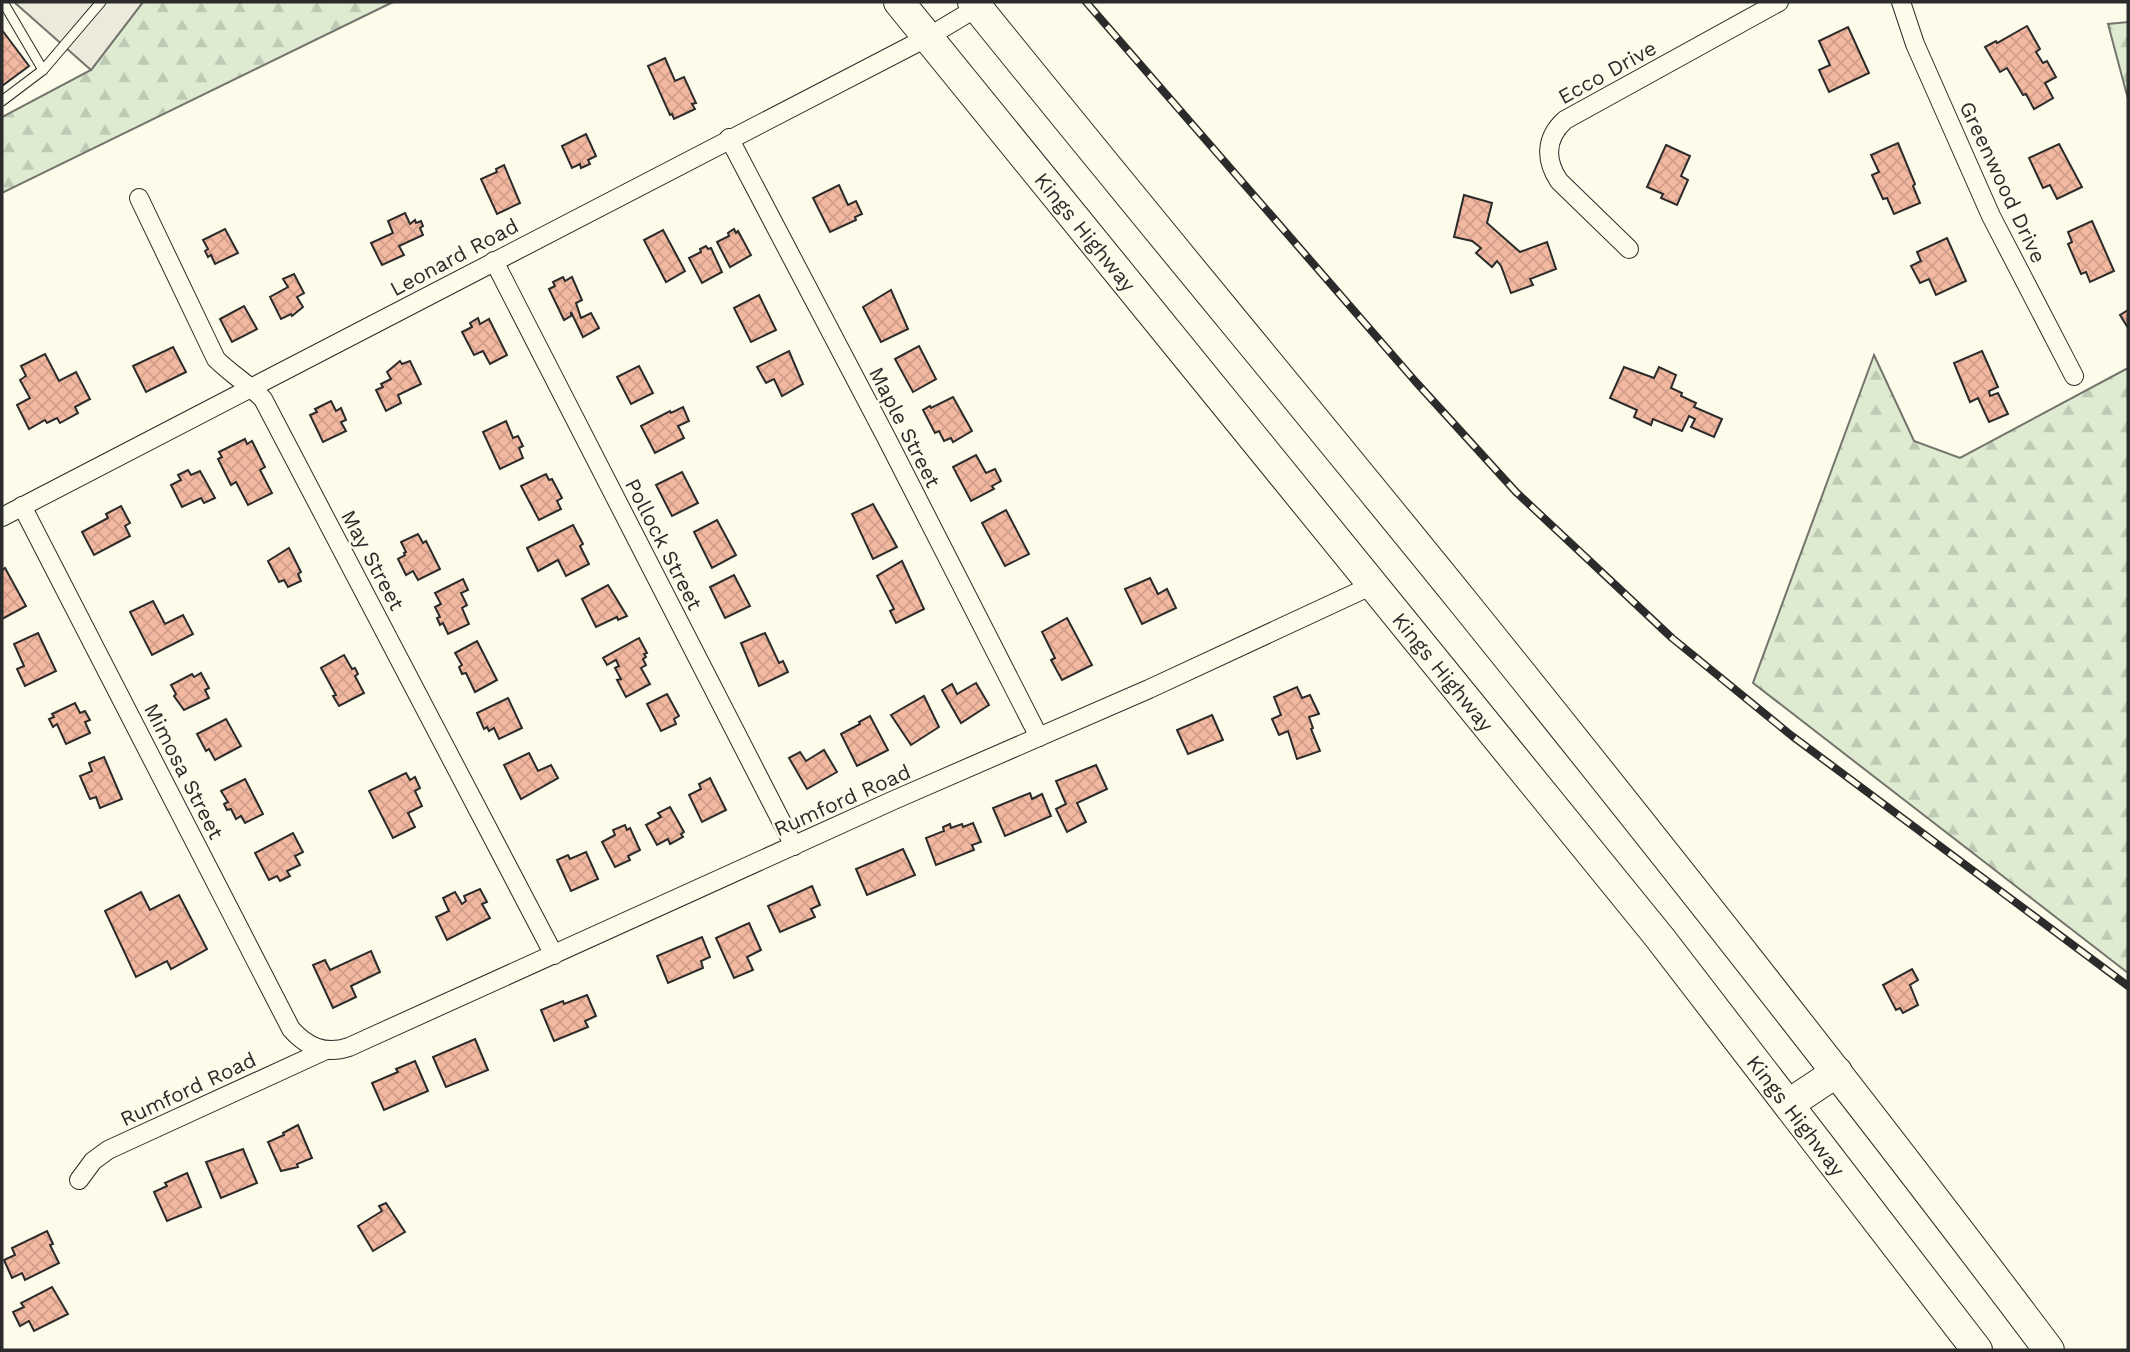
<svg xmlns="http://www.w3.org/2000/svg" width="2130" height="1352" font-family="'Work Sans',sans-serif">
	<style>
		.forest { fill: url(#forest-firs); stroke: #74746e; stroke-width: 2 }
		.parking { fill: #eceadb; stroke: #74746e; stroke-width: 2 }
		.building { fill: url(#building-cross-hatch); stroke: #2b2b2b; stroke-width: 2 }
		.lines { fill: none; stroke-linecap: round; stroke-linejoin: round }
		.service-casing { stroke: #2b2b2b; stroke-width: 11 }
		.minor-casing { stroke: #2b2b2b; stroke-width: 20 }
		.trunk-casing { stroke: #2b2b2b; stroke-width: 32 }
		.service { stroke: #fdfbea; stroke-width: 9 }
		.minor { stroke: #fdfbea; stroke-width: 18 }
		.trunk { stroke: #fdfbea; stroke-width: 30 }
		.rail-casing { stroke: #2b2b2b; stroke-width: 8 }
		.rail { stroke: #fdfbea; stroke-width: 5; stroke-dasharray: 16; stroke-linecap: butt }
		.labels { text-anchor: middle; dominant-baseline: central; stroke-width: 5; stroke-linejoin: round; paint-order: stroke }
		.street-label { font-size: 21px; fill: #2b2b2b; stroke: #fdfbea }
	</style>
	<defs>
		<pattern id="forest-firs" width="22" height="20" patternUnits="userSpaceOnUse" patternTransform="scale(1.75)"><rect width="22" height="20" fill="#deebd1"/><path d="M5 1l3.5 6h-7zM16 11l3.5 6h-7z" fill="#bfcab4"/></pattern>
		<pattern id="building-cross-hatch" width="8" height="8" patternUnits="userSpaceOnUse" patternTransform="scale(1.75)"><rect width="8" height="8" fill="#f2b8a0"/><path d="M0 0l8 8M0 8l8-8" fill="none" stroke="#d09e8a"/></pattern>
	</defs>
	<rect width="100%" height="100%" fill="#fdfbea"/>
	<!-- forest -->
	<g class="forest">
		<path d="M143,2h250l-391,191v-76l89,-47z"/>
		<path d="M2128,22v77l-20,-75z"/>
		<path d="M1874,355l40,86 46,17 168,-90v605l-375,-290z"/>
	</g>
	<!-- parking -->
	<path class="parking" d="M14,2h129l-52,68z"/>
	<!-- building -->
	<g class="building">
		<path d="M2027,26l13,23 -4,3 7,11 4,-2 9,16 -11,6 8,15 -19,11 -8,-15 -3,1 -16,-27 -7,4 -15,-25 11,-6 1,2z"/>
		<path d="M1848,27l21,46 -40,19 -10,-22 11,-5 -11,-24z"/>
		<path d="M2,30l27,36 -27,20z"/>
		<path d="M665,58l10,23 9,-4 12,26 -4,1 3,5 -21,10 -2,-5 -2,1 -22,-49z"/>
		<path d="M586,134l10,22 -8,4 2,4 -9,4 -1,-4 -8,4 -10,-22z"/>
		<path d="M1898,143l17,41 -2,2 7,17 -26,11 -7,-16 -4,1 -11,-24 7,-3 -8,-17z"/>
		<path d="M2059,144l23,43 -25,12 -7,-14 -7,3 -14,-30z"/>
		<path d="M1666,145l24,11 -9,20 7,4 -11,25 -16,-7 2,-4 -16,-7z"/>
		<path d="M504,165l16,38 -23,11 -16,-35 16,-7 -1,-3z"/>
		<path d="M839,185l9,20 8,-4 6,13 -7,3 1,3 -26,12 -17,-34z"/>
		<path d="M1464,195l28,8 -5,20 33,29 27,-10 9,27 -26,10 3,6 -22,8 -10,-27 -4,-5 -5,6 -16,-14 5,-5 -9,-7 -18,-4z"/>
		<path d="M405,213l5,11 5,-4 1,3 5,-2 2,5 -3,2 3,7 -24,11 5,9 -22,10 -11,-22 22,-10 -5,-12z"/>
		<path d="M2092,221l22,50 -24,11 -4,-10 -5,2 -13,-30 4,-2 -4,-10z"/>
		<path d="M225,229l13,24 -23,11 -4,-9 -3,2 -3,-6 3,-2 -5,-9z"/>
		<path d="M734,229l2,4 2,-2 13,24 -21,12 -13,-25 12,-6 -1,-3z"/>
		<path d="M663,230l22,41 -19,11 -22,-42z"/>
		<path d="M1947,238l19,43 -30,14 -7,-16 -9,4 -9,-17 10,-5 -4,-9z"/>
		<path d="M706,246l2,3 3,-1 11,24 -20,11 -13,-25 12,-6 -1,-3z"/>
		<path d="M294,274l10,19 -7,4 6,10 -11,9 -1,-2 -10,5 -11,-22 18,-10 -5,-8z"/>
		<path d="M563,277l2,4 7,-4 10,23 -6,3 5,15 10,-5 8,15 -16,9 -12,-25v4l-7,4 -15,-31 6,-3 -2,-4z"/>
		<path d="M891,290l17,39 -27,13 -18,-35z"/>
		<path d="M759,295l17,35 -25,12 -17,-34z"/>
		<path d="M244,306l13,23 -25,13 -12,-23z"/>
		<path d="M2128,310v18l-8,-13z"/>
		<path d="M478,318l2,6 9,-5 18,36 -17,9 -7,-13 -9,4 -12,-23 10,-5 -2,-4z"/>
		<path d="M919,346l17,33 -23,13 -18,-33z"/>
		<path d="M173,347l13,25 -40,20 -13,-26z"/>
		<path d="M789,351l14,33 -21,12 -8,-17 -8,4 -9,-16z"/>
		<path d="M1982,351l16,36 -9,4 1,5 8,-3 10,21 -19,8 -11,-24 -8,4 -16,-39z"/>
		<path d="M45,354l14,27 17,-9 14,27 -15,8 3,6 -18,10 -3,-5 -10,5 -2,-3 -16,9 -12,-24 13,-7 -10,-18 6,-4 -5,-10z"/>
		<path d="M400,361l2,3 8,-3 11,23 -23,11 3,8 -15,8 -10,-21 7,-3 -2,-3 10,-5 -4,-7z"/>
		<path d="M639,366l14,27 -22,11 -14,-27z"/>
		<path d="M1624,367l30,11 5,-11 17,8 -5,13 11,5 -1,3 15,7 -2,4 28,12 -8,18 -23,-10 4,-8 -6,-3 -7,15 -29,-12 -2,6 -17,-8 3,-7 -27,-12z"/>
		<path d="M953,397l19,34 -19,11 -2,-4 -7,3 -5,-10 -4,2 -12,-23 7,-4 1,2z"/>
		<path d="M331,401l5,10 5,-3 5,12 -5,2 5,9 -23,11 -13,-27 7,-3 -2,-3z"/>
		<path d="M683,407l6,14 -11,5 6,12 -29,15 -14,-27 29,-15 1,2z"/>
		<path d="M506,421l7,17 5,-2 5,10 -4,2 4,10 -23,11 -17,-37z"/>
		<path d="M245,439l2,5 5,-3 13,26 -5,3 12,23 -24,12 -12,-23 -5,3 -13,-26 4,-2 -3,-5z"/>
		<path d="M976,455l10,18 9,-4 6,12 -9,5 2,3 -23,12 -18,-34z"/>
		<path d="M188,470l3,5 9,-4 15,27 -11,5 -3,-5 -19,9 -11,-22 10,-5 -3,-5z"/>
		<path d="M682,472l16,31 -26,13 -16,-31z"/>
		<path d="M546,474l3,6 3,-1 10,19 -5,3 4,8 -22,11 -18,-34z"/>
		<path d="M873,504l24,43 -24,12 -21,-45z"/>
		<path d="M121,506l9,17 -5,3 5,10 -36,19 -12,-23 26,-14 -2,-4z"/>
		<path d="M1006,510l23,44 -24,12 -23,-43z"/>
		<path d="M717,520l19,35 -24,13 -18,-36z"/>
		<path d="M573,525l10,19 -3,2 9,18 -23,12 -8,-16 -20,11 -11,-23z"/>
		<path d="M418,534l5,9 3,-2 14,28 -22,11 -5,-9 -7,4 -8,-16 7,-4 -1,-2 2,-1 -5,-10z"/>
		<path d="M289,548l12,24 -3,2 3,7 -13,6 -4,-7 -5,2 -11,-21z"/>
		<path d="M902,561l22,48 -28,14 -6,-12 4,-2 -17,-33z"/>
		<path d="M5,568l21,38 -24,13v-49z"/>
		<path d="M734,575l16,31 -25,12 -15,-31z"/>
		<path d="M1150,578l8,16 9,-5 9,19 -34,16 -17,-35z"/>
		<path d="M463,579l5,11 -7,3 6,12 -5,3 7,16 -21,10 -5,-11 -3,2 -3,-7 3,-1 -5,-10 6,-3 -6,-11z"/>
		<path d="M608,585l19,31 -9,4 -1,-3 -21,10 -14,-28z"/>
		<path d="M153,601l12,23 18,-9 10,19 -41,21 -22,-43z"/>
		<path d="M1067,618l25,47 -30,15 -11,-20 4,-2 -13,-26z"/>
		<path d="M38,633l18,38 -31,15 -8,-17 7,-3 -10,-22z"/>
		<path d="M765,633l14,30 4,-2 5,11 -29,14 -18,-43z"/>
		<path d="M639,638l8,15 -3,1 2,3 -3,2 3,6 -5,3 9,16 -24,13 -9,-17 4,-1 -6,-11 4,-2 -3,-6 -9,5 -4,-7z"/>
		<path d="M477,641l20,39 -22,12 -9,-19 -4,1 -3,-7 3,-2 -7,-12z"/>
		<path d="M344,655l8,14 3,-1 3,6 -3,2 9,17 -25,13 -6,-10 3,-1 -15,-27z"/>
		<path d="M201,673l8,15 -4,2 4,8 -25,12 -10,-14 2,-2 -5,-9 21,-11 2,3z"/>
		<path d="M976,683l13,22 -28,18 -19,-33 10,-6 5,10z"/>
		<path d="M1297,687l5,11 8,-3 9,19 -10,3 4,11 -2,1 9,22 -23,8 -9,-28 -9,4 -7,-16 9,-4 -7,-18z"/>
		<path d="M667,694l12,22 -5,3 2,5 -15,7 -14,-27z"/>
		<path d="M924,696l15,31 -28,18 -20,-30z"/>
		<path d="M508,698l14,30 -23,11 -5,-11 -5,3 -2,-4 -3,2 -7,-16z"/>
		<path d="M75,703l5,10 5,-2 5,9 -5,2 5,11 -24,11 -9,-20 -4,3 -4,-8 5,-2 -2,-3z"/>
		<path d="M1212,715l11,25 -35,14 -11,-24z"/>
		<path d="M870,716l18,34 -31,16 -16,-32 19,-10 -1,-2z"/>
		<path d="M226,719l15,27 -26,14 -6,-11 -3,2 -9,-17z"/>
		<path d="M824,750l13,22 -30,17 -18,-31 11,-6 6,9z"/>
		<path d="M529,753l9,18 13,-6 7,13 -37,21 -17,-34z"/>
		<path d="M104,757l18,42 -22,9 -4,-11 -6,2 -10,-23 12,-5 -3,-8z"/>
		<path d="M1096,765l11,24 -30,14 9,19 -19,10 -11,-23 10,-5 -10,-23z"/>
		<path d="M406,773l4,7 5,-3 5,11 -5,3 7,15 -14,7 7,14 -22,11 -24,-47z"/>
		<path d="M710,778l16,32 -24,12 -13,-27 12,-6 -2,-5z"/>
		<path d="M245,779l18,35 -18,9 -4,-7 -5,3 -5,-10 -4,1 -3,-6 4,-2 -7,-11z"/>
		<path d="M1030,793l2,6 10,-5 9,22 -46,20 -12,-28z"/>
		<path d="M670,807l14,25 -3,2 2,3 -13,7 -2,-5 -11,6 -11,-20 15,-8 -3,-4z"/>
		<path d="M973,823l8,19 -9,3 2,5 -38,15 -10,-27 18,-7 -1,-4 7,-3 1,4 11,-4 1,3z"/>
		<path d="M625,825l2,5 3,-2 10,22 -12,6 2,4 -15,7 -13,-25 13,-7 -2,-5z"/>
		<path d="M293,833l10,19 -8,4 5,9 -13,6 3,5 -10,5 -3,-5 -8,4 -14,-27z"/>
		<path d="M903,849l12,26 -48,20 -11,-26z"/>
		<path d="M586,852l12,27 -27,12 -14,-31 11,-5 2,4z"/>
		<path d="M812,886l8,19 -9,4 4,8 -35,15 -12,-26z"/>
		<path d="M480,889l7,13 -5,2 8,14 -43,22 -11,-23 13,-6 -6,-13 12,-6 7,12 4,-3 -2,-5z"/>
		<path d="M141,892l9,18 29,-15 28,54 -36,20 -4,-8 -31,16 -31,-66z"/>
		<path d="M749,923l12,27 -14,7 6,13 -19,8 -18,-40z"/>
		<path d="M702,937l8,20 -9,4 2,7 -35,15 -11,-27z"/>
		<path d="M371,951l9,21 -29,14 5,11 -23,11 -20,-43 12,-5 5,10z"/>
		<path d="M1912,969l6,11 -8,5 8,20 -15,8 -3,-5 -4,2 -13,-25z"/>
		<path d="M587,995l9,21 -11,5 3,6 -34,14 -13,-31 22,-9 1,3z"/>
		<path d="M475,1039l13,31 -42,17 -13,-30z"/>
		<path d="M415,1061l13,30 -44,19 -12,-27 26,-11 -2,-3z"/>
		<path d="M298,1125l14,33 -15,6 1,3 -17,4 -13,-29 16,-7 -1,-2z"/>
		<path d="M243,1149l14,34 -36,15 -15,-36z"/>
		<path d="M187,1173l14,34 -34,14 -13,-29 13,-6 -2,-3z"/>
		<path d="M386,1203l19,29 -32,19 -15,-25 24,-15 -3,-5z"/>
		<path d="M47,1231l6,13 -3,1 9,18 -34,17 -3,-7 -10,5 -8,-18 11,-5 -3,-7z"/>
		<path d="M52,1287l16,27 -34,17 -5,-10 -9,5 -7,-14 11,-5 -3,-4z"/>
	</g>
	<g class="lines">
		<!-- service casing -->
		<g class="service-casing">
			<g id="service">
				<path d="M3,2l40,68"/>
				<path d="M2,101l41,-31 58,-68"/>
			</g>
		</g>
		<!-- minor casing -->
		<g class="minor-casing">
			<g id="minor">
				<path d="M1901,2l14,42 76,172 83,160"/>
				<path d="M729,138l158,301 152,298"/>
				<path d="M139,198l77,161c15,15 32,25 47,40l291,556"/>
				<path d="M1629,249l-70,-68c-14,-21 -14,-43 6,-61l214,-118"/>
				<path d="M494,261l300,585"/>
				<path d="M22,506l269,523c16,18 34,26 58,18l545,-247 255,-111 226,-105"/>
				<path d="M2,517l926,-480 55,-33"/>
				<path d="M79,1180l14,-19 15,-11 218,-100"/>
			</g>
		</g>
		<!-- trunk casing -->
		<g class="trunk-casing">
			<g id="trunk">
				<path id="s1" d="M899,2l761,936 317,412"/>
				<path d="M973,2c161,200 326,397 488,597 200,248 397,497 588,751"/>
				<path d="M1789,1104l48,-32"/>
			</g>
		</g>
		<!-- service -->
		<use href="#service" class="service"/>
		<!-- minor -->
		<use href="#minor" class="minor"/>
		<!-- trunk -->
		<use href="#trunk" class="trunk"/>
		<!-- rail casing -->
		<g class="rail-casing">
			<path id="rail" d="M1086,2l329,379 101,111 156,146 120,98 336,250"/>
		</g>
		<!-- rail -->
		<use href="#rail" class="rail"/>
	</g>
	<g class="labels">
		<!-- street labels -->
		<g class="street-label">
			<text transform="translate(1607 72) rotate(-29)">Ecco Drive</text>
			<text transform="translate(2003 182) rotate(65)">Greenwood Drive</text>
			<text stroke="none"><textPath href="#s1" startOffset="296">Kings Highway</textPath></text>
			<text transform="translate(454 257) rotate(-28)">Leonard Road</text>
			<text transform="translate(905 427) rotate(63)">Maple Street</text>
			<text transform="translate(664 544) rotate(63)">Pollock Street</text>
			<text transform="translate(373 560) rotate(62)">May Street</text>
			<text stroke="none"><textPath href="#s1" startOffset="863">Kings Highway</textPath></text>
			<text transform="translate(184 771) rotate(63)">Mimosa Street</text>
			<text transform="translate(842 800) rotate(-24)">Rumford Road</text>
			<text transform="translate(188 1089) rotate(-25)">Rumford Road</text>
			<text stroke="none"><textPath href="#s1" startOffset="1430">Kings Highway</textPath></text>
		</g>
	</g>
	<!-- border -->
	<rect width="2130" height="1352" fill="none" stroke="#2b2b2b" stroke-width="7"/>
</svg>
